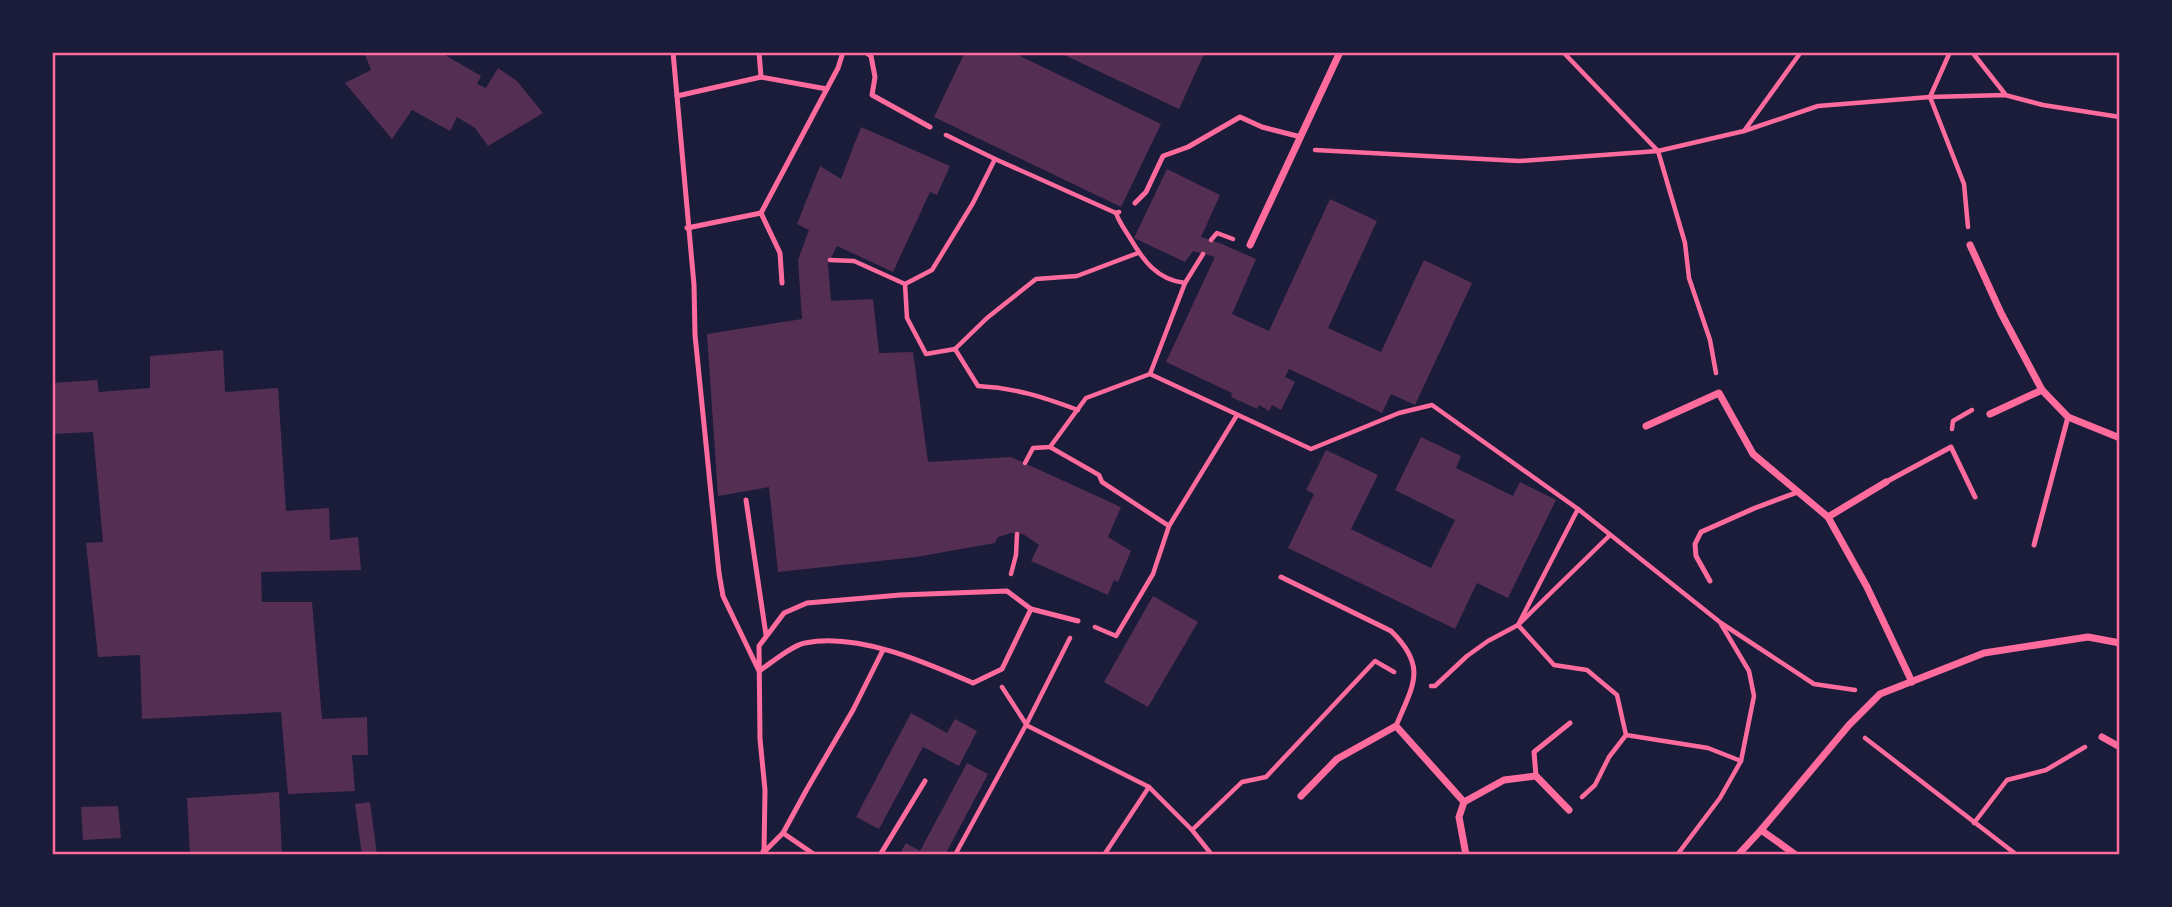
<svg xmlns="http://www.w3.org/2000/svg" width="2172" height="907" font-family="'DejaVu Sans',sans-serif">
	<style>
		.building { fill: #542f53 }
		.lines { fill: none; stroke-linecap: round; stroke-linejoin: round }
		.path { stroke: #ff6b9d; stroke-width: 4.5 }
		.service { stroke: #ff6b9d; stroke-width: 5 }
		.minor { stroke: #ff6b9d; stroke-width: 7 }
		.neatline { fill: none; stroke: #ff6b9d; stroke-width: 2.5 }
	</style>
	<rect width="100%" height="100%" fill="#1b1b3a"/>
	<!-- building -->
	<g class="building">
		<path d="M364,52h76l41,24 -4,8 9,4 12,-20 19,13 26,32 -55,33 -13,-18 -18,-11 -7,14 -38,-21 -20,29 -47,-56 26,-13z"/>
		<path d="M965,52h47l149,72 -40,83 -187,-90z"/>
		<path d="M1058,52h147l-26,57z"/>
		<path d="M861,127l89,39 -13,29 -7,-3 -37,80 -56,-26 -9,18 3,37 42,-2 6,54 34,-1 15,110 83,-5 110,50 -13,30 23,14 -13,31 -4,-2 -6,15 -77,-34 8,-16 -16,-11 -12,-1 -13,4 -3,6 -79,14 -138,15 -9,-85 -51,9 -11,-162 95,-15 -4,-59 11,-30 -12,-6 23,-58 21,13z"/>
		<path d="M1167,169l53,26 -19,42 21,7 34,15 -24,55 37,17 61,-132 47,22 -49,107 53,24 43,-92 48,23 -57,122 -24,-11 -9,19 -93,-44 -4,8 10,5 -14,28 -9,-5 -3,6 -10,-6 -2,4 -26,-12 1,-4 -66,-31 49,-105 -22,-6 -8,11 -51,-24z"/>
		<path d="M223,350l2,42 53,-4 8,123 43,-3 1,32 28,-3 3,33 -100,2 1,30h50l10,117 45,-2 1,38h-16l3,36 -67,3 -7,-82 -139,7 -2,-64 -42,2 -12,-114 17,-1 -10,-110 -41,2v-51l45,-3 2,12 51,-4v-32z"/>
		<path d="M1421,437l40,19 -5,12 57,28 7,-14 36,18 -48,98 -31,-15 -22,46 -167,-81 26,-54 -8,-4 20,-40 52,25 -27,54 80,39 24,-48 -60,-30z"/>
		<path d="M1153,596l45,26 -50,85 -44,-25z"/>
		<path d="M911,713l36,20 8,-14 22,12 -18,35 -36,-19 -44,82 -23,-12z"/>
		<path d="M967,763l21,11 -43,81h-46l7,-12 14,8z"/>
		<path d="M279,792l3,63h-92l-3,-57z"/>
		<path d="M370,802l7,53h-15l-7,-51z"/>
		<path d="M118,806l3,32 -38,2 -2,-33z"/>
	</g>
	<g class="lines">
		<!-- path -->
		<g class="path">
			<path d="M1563,52l95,99 27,92 4,35 21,62 6,33"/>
			<path d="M1950,52l-20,45 34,87 4,43"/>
			<path d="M1972,52l33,42"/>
			<path d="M1744,131l57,-79"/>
			<path d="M946,135l49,24 121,54 3,-1"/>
			<path d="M1315,150l204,11 139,-10 86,-20 74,-25 112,-9 75,-2 38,10 77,12"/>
			<path d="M1116,213c3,9 9,17 14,25 13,22 27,42 55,45l18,-29"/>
			<path d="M1211,240l6,-7 16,6"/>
			<path d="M830,260l24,1 51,23 2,34 19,36 29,-5 23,37c38,2 65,11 100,24"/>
			<path d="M905,284l27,-14 41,-67 22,-44"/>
			<path d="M955,349l32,-31 49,-39 41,-3 61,-23"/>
			<path d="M1150,374l161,75 88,-36 33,-8 146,104 143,114 93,61 41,6"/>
			<path d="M1952,429l1,-8 19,-11"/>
			<path d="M1050,447l49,28 3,7 67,44"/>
			<path d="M1025,463l8,-15 17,-1 36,-49 64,-24 35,-91"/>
			<path d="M1578,509l-60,116 91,-89"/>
			<path d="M1011,574l5,-19 1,-21"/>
			<path d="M1095,627l21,9 37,-62 16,-48 68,-111"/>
			<path d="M1431,686h4l32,-30 21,-15 30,-16 36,40 33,5 30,25 9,40 -17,22 -14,28 -13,12"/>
			<path d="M1002,687l24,37"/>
			<path d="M1026,725l123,62 43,43 20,25"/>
			<path d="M1626,735l82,13 33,13"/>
			<path d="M1865,738l152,117"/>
			<path d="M1974,823l33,-43 39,-10 39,-23"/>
			<path d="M1192,830l50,-48 24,-5 109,-116 19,11"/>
			<path d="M955,855l71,-130 44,-87"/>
			<path d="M1104,855l45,-68"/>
			<path d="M1677,855l43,-57 21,-37 13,-65 -5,-25 -28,-47"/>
		</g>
		<!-- service -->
		<g class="service">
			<path d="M673,52l21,233 1,50 24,238 4,23 36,75c11,-7 33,-26 46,-28 52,-11 120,19 168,40l29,-14 29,-60 -24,-18 -107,4 -93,8 -23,10 -25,33 1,93 5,51 -1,62 19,-19 24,-44 46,-79 30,-60"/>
			<path d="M759,52l2,25"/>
			<path d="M865,52l6,4 4,21 -3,18 58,32"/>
			<path d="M677,96l84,-19 66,12"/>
			<path d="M1135,203l11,-11 17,-36 25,-9 52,-30 22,10 39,10"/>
			<path d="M761,213l77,-145 5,-16"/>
			<path d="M761,213l19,40 2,30"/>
			<path d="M687,228l74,-15"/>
			<path d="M1886,482l65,-35 24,50"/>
			<path d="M746,500l20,135"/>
			<path d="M2034,545l34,-128"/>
			<path d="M1281,577l110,54c37,36 22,54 5,95"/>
			<path d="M1710,581l-14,-25 -1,-12 6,-12 54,-24 43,-16"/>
			<path d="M1031,609l47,12"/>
			<path d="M1536,776l-2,-24 36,-29"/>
			<path d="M783,833l32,22"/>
			<path d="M880,855l45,-74"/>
		</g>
		<!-- minor -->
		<g class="minor">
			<path d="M1250,245l90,-193"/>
			<path d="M1970,245l31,68 41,77 26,27 52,21"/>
			<path d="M1990,414l52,-24"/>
			<path d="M1646,426l73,-33 34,61 75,63 39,70 45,95"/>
			<path d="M1828,517l58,-35"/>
			<path d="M2102,737l18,10"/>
			<path d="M1301,796l36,-37 59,-33 68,76 -5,15 7,38"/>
			<path d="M1464,802l40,-22 32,-4 33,34"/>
			<path d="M1761,830l35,25"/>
			<path d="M764,855v-3"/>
			<path d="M1738,855l23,-25 88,-105 31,-31 104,-41 104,-16 32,6"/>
		</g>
	</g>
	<!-- border -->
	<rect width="2172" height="907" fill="none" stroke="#1b1b3a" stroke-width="108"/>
	<rect x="54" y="54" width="2064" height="799" class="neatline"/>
</svg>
